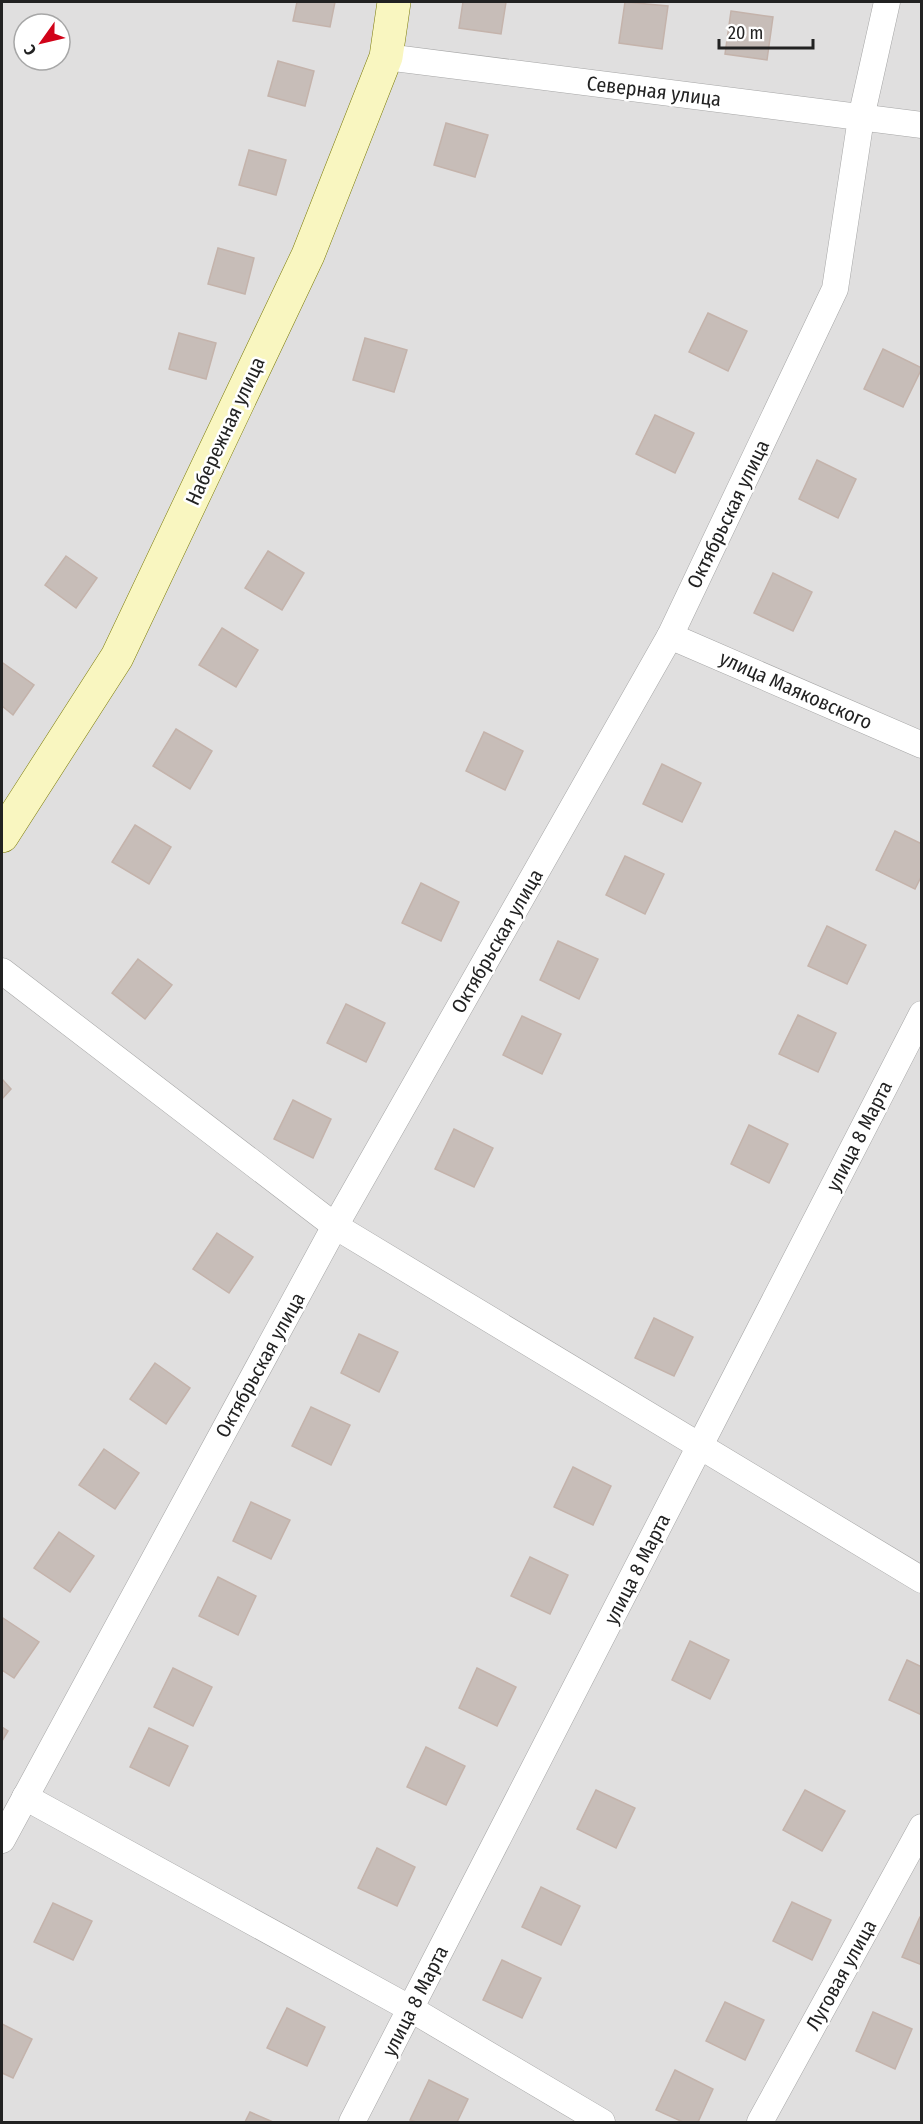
<svg xmlns="http://www.w3.org/2000/svg" width="923" height="2124" font-family="'Fira Sans Condensed',sans-serif">
	<style>
		.residential { fill: #e0dfdf; fill-rule: evenodd }
		.building { fill: #c7bdb8; stroke: #c4b3ab; stroke-width: 1.5 }
		.lines { fill: none; stroke-linecap: round; stroke-linejoin: round }
		.street-casing { stroke: #a6a6a6; stroke-width: 27 }
		.secondary-casing { stroke: #7b7b07; stroke-width: 34 }
		.street { stroke: #fff; stroke-width: 26 }
		.secondary { stroke: #f9f6c0; stroke-width: 33 }
		.labels { text-anchor: middle; dominant-baseline: central; stroke-width: 5; stroke-linejoin: round; paint-order: stroke }
		.street-label { font-size: 20px; fill: #222; stroke: #fff }
	</style>
	<rect width="100%" height="100%" fill="#f2eee9"/>
	<!-- residential -->
	<path class="residential" d="M2,2h919v2120h-919zM24,24h36v36h-36z"/>
	<!-- building -->
	<g class="building">
		<path d="M297,2h38l-5,25 -37,-6z"/>
		<path d="M463,2h43l-5,32 -42,-6z"/>
		<path d="M625,2l43,4 -6,43 -43,-6z"/>
		<path d="M731,11l42,6 -6,43 -42,-6z"/>
		<path d="M278,61l36,10 -9,35 -37,-10z"/>
		<path d="M446,123l42,12 -13,42 -41,-12z"/>
		<path d="M249,150l37,10 -10,35 -37,-10z"/>
		<path d="M218,248l36,10 -9,36 -37,-10z"/>
		<path d="M708,313l39,18 -19,40 -39,-19z"/>
		<path d="M179,333l37,10 -10,36 -37,-10z"/>
		<path d="M365,338l42,12 -13,42 -41,-12z"/>
		<path d="M883,349l39,19 -19,39 -39,-18z"/>
		<path d="M655,415l39,18 -19,40 -39,-19z"/>
		<path d="M817,460l39,19 -18,39 -39,-19z"/>
		<path d="M268,551l36,22 -22,37 -37,-22z"/>
		<path d="M66,556l31,22 -21,30 -31,-23z"/>
		<path d="M773,573l39,19 -19,39 -39,-18z"/>
		<path d="M222,628l36,22 -22,37 -37,-22z"/>
		<path d="M3,663l31,22 -21,30 -11,-9v-41z"/>
		<path d="M176,729l36,22 -22,38 -37,-23z"/>
		<path d="M484,732l39,19 -18,39 -39,-19z"/>
		<path d="M662,764l39,19 -19,39 -39,-18z"/>
		<path d="M135,825l36,22 -22,37 -37,-22z"/>
		<path d="M895,831l27,13v31l-7,14 -39,-19z"/>
		<path d="M625,856l39,18 -19,40 -39,-19z"/>
		<path d="M421,883l38,19 -18,39 -39,-18z"/>
		<path d="M827,926l39,19 -19,39 -39,-18z"/>
		<path d="M558,941l40,18 -19,40 -39,-19z"/>
		<path d="M138,959l34,26 -27,34 -33,-26z"/>
		<path d="M346,1004l39,19 -19,39 -39,-19z"/>
		<path d="M798,1015l38,18 -18,39 -39,-18z"/>
		<path d="M522,1016l39,18 -19,40 -39,-19z"/>
		<path d="M2,1079l9,10 -9,10z"/>
		<path d="M293,1100l38,19 -18,39 -39,-19z"/>
		<path d="M749,1125l39,19 -19,39 -38,-19z"/>
		<path d="M454,1129l39,19 -19,39 -39,-18z"/>
		<path d="M217,1233l36,24 -24,36 -36,-24z"/>
		<path d="M654,1318l39,19 -19,39 -39,-18z"/>
		<path d="M359,1334l39,18 -19,40 -38,-19z"/>
		<path d="M155,1363l35,25 -24,36 -36,-25z"/>
		<path d="M311,1407l39,18 -19,40 -39,-19z"/>
		<path d="M104,1449l35,24 -24,36 -36,-24z"/>
		<path d="M573,1467l38,19 -18,39 -39,-18z"/>
		<path d="M251,1502l39,18 -19,39 -38,-18z"/>
		<path d="M59,1532l35,24 -24,36 -36,-24z"/>
		<path d="M530,1557l38,18 -18,39 -39,-18z"/>
		<path d="M218,1577l38,19 -18,39 -39,-19z"/>
		<path d="M3,1618l36,24 -25,36 -12,-8v-49z"/>
		<path d="M690,1641l39,19 -19,39 -38,-19z"/>
		<path d="M907,1660l15,7v48l-33,-15z"/>
		<path d="M173,1668l39,19 -19,39 -39,-19z"/>
		<path d="M477,1668l39,19 -19,39 -38,-18z"/>
		<path d="M2,1727l6,4 -6,10z"/>
		<path d="M149,1728l39,18 -19,40 -39,-19z"/>
		<path d="M426,1747l39,19 -19,39 -39,-18z"/>
		<path d="M596,1790l39,18 -19,40 -39,-19z"/>
		<path d="M805,1790l40,21 -23,40 -39,-21z"/>
		<path d="M377,1848l38,19 -18,39 -39,-18z"/>
		<path d="M541,1887l39,19 -19,39 -39,-18z"/>
		<path d="M792,1902l39,18 -19,40 -39,-19z"/>
		<path d="M53,1903l39,18 -19,39 -39,-18z"/>
		<path d="M920,1917h2v48l-20,-8z"/>
		<path d="M502,1960l39,18 -19,40 -39,-18z"/>
		<path d="M725,2002l39,18 -19,40 -39,-19z"/>
		<path d="M287,2008l38,19 -18,39 -40,-18z"/>
		<path d="M873,2012l39,17 -17,40 -39,-18z"/>
		<path d="M2,2024l30,15 -19,39 -11,-5z"/>
		<path d="M675,2070l38,19 -15,33h-15l-27,-12z"/>
		<path d="M429,2080l39,19 -11,23h-41l-6,-2z"/>
		<path d="M250,2112l23,10h-28z"/>
	</g>
	<g class="lines">
		<!-- street casing -->
		<g class="street-casing">
			<g id="street">
				<path d="M386,57l536,68"/>
				<path d="M670,636l252,109"/>
				<path d="M2,971l333,255 587,354"/>
				<path d="M25,1797l386,212 191,113"/>
				<path d="M2,1840l333,-614 335,-590 165,-347 26,-171 26,-116"/>
				<path d="M352,2122l570,-1108"/>
				<path d="M760,2122l162,-295"/>
			</g>
		</g>
		<!-- secondary casing -->
		<g class="secondary-casing">
			<path id="secondary" d="M2,836l115,-179 191,-402 78,-198 8,-55"/>
		</g>
		<!-- street -->
		<use href="#street" class="street"/>
		<!-- secondary -->
		<use href="#secondary" class="secondary"/>
	</g>
	<g class="labels">
		<!-- street labels -->
		<g class="street-label">
			<text transform="translate(654 91) rotate(7)">Северная улица</text>
			<text transform="translate(225 431) rotate(-65)">Набережная улица</text>
			<text transform="translate(728 514) rotate(-64)">Октябрьская улица</text>
			<text transform="translate(796 690) rotate(24)">улица Маяковского</text>
			<text transform="translate(497 941) rotate(-60)">Октябрьская улица</text>
			<text transform="translate(859 1136) rotate(-63)">улица 8 Марта</text>
			<text transform="translate(260 1365) rotate(-61)">Октябрьская улица</text>
			<text transform="translate(637 1569) rotate(-63)">улица 8 Марта</text>
			<text transform="translate(841 1975) rotate(-61)">Луговая улица</text>
			<text transform="translate(415 2001) rotate(-63)">улица 8 Марта</text>
		</g>
	</g>
	<!-- border -->
	<rect width="923" height="2124" fill="none" stroke="#222222" stroke-width="6"/>
	<!-- north arrow -->
	<g transform="translate(42 42) rotate(236)"><circle r="28" fill="#ffffff" stroke="#a7a7a7" stroke-width="1.5"/>
	<path d="M0-4.5L10 22L0 15L-10 22Z" fill="#d10319"/>
	<text y="-9" font-size="16" font-weight="bold" text-anchor="middle" fill="#222222">С</text>
	</g>
	<!-- scale -->
	<path d="M719 39v9h94v-9" fill="none" stroke="#222222" stroke-width="3"/>
	<text x="728" y="39" font-size="18" fill="#222222" stroke="#ffffff" stroke-width="4.5" paint-order="stroke">20 m</text>
</svg>
